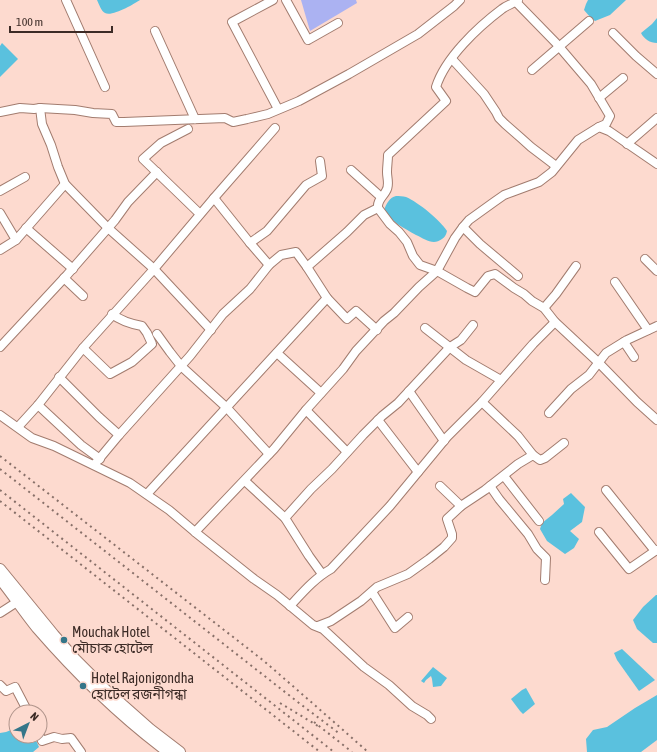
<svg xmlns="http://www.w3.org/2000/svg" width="657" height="752" font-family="'Asap Condensed','Noto Sans Bengali',sans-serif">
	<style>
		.green { fill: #abb2f2 }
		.water { fill: #5ac1de }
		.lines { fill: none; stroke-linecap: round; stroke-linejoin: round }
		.minor-casing { stroke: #a27c6f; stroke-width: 10 }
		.major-casing { stroke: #a27c6f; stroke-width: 12 }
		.minor { stroke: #fff; stroke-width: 8 }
		.major { stroke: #fff; stroke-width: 10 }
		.rail { stroke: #887069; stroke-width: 2; stroke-dasharray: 2 4; stroke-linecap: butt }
		.poi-dot { fill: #357689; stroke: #fddacf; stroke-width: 1.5 }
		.labels { text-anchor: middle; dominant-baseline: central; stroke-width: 3.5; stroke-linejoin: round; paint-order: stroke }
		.poi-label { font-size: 14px; fill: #3c2b26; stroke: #fddacf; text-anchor: start }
	</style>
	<rect width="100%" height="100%" fill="#fddacf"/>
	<!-- green -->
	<path class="green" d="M301,0h55l1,3 -47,28z"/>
	<!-- water -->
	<g class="water">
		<path d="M97,0h43c-6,4 -28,17 -35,13 -4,-2 -6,-9 -8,-13z"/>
		<path d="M588,0h38l-16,15 -15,6 -5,-4 -6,-7 2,-6z"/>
		<path d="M657,18v25c-7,0 -13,-4 -16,-10l11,-9z"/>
		<path d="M2,43l16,16 -18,18v-31z"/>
		<path d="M396,196c3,0 7,0 10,1 12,5 34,23 41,34 -1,4 -2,6 -5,8 -9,7 -17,0 -26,-4 -12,-7 -25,-13 -32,-25 2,-6 6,-13 12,-14z"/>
		<path d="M571,493l14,14 -3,15 -12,9 9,8 -5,9 -9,6 -18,-13 -7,-12 2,-6 10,-8 12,-11 -1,-5z"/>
		<path d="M656,595h1v48h-4l-16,-14 -4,-9 10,-13z"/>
		<path d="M622,649l33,31 -16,11 -22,-31 -3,-7z"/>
		<path d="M433,667l14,11 -6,8 -8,1 -1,-8 -1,-3 -5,4 -2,3 -3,-2z"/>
		<path d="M526,688l9,16 -12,10 -3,-3 -9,-12 11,-9z"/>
		<path d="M657,695v45l-16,12h-54l-1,-13 7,-9 14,-3 28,-19z"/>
		<path d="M16,728v8h18l5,11 -6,5h-33v-19l6,-1z"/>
	</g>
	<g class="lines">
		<!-- minor casing -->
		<g class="minor-casing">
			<g id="minor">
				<path d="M66,0l39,87"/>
				<path d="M273,0l-41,22 46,87"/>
				<path d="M286,0l22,40 30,-17"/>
				<path d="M516,2l40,41 35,41 19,32 -4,8 -7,3"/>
				<path d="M155,31l40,88"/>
				<path d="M613,33l23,23 21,18"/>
				<path d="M452,59l32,35 12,18 3,6 6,6 16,14 10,9 25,19"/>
				<path d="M532,70l57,-49"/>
				<path d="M599,98l24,-20"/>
				<path d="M40,108l2,16 9,21 7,22 7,17 43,44 46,41 57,61"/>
				<path d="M0,112l20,-4 14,1 6,-1 35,2 18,3 19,1 4,8h8l101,-4 8,4 14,-3 21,-5 31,-13 50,-27 69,-40 36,-28 6,-6"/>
				<path d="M188,129l-27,14 -18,16 57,55"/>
				<path d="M627,144l30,-26"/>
				<path d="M351,170l30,27"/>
				<path d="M0,191l25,-14"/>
				<path d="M214,198l36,45 19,22"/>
				<path d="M378,208l12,16 9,8 8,10 6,14 7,9 17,6 30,17 8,4 13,-16 7,-2 19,14 10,6 8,7 12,7 11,14 44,41 38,39 20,18"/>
				<path d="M0,213l16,27"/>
				<path d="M463,227l17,17 38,32"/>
				<path d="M26,228l47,41"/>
				<path d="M250,243l17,-12 39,-46 16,-9 -2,-15"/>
				<path d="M0,250l16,-10 49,-56"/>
				<path d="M645,259l12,12"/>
				<path d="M64,278l19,18"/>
				<path d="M615,282l33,48"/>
				<path d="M544,308l12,-14 20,-28"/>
				<path d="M425,328l41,32 35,20"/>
				<path d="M377,330l-21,-19 -9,8 -20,-21 -20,-31 40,-35 17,-17 14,-7c-1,-8 5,-11 8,-17 4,-6 1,-12 1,-19 0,-6 1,-11 1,-17l58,-54 -10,-14c9,-29 42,-60 66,-78 5,-4 11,-5 16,-9"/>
				<path d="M157,334l13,18 11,14 46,42 42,46"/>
				<path d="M624,342l10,15"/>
				<path d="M0,347l67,-72 48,-55 13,-18 29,-30"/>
				<path d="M83,348l27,26 22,-12 20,-18 -5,-11 -5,-7c-11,-2 -21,-5 -30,-12"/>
				<path d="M277,353l44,40"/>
				<path d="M59,377l40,40 20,18"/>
				<path d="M409,391l35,50"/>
				<path d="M482,402l36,34 15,19"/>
				<path d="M38,405l43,40 19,14"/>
				<path d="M306,410l41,42"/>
				<path d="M549,413l22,-24 18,-14 17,-22 21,-13 30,-14"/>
				<path d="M0,415l32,23 22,8 76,37 39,27 26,22 59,47 23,16 36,30 10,4 41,38 25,18 23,21 15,9 4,4"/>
				<path d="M378,420l40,52"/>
				<path d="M18,427l20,-22 45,-57 71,-79 60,-71 61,-70"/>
				<path d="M94,465l25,-30 71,-79 33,-42 27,-25 19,-24 12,-10 15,-3 11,15"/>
				<path d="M504,476l35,45"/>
				<path d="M245,481l40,37 24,38 13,18"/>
				<path d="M440,486l21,20"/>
				<path d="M490,486l9,13 29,35 9,15 9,9 -1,22"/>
				<path d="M606,490l49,61 2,-1"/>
				<path d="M147,494l180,-196"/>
				<path d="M285,518l26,-29 21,-20 31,-34 19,-19 16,-13 52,-56 11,-7 12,-15"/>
				<path d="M195,532l79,-83 32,-39 37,-41 13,-18 28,-30 10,-8 25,-26 18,-16 18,-33 8,-11 6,-7 25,-18 10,-7 8,-3 27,-10 13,-10 26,-32 21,-13 10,4 48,33"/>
				<path d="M599,532l30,37 26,-18"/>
				<path d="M372,592l23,36 13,-11"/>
				<path d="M290,606c13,-14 25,-28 41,-37l59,-63 57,-69 35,-35 51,-58 22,-22"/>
				<path d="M0,613l17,-11"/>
				<path d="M318,626l13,-5 30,-20 16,-14 31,-13 21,-15 15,-12 8,-9v-4l-5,-15 14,-13 24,-16 33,-26 15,-9 7,5 5,-2 19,-15"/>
				<path d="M0,685l6,6 9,-4 13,25"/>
				<path d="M40,736l2,5 12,-4 8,2 9,-1 10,14"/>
			</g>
		</g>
		<!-- major casing -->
		<g class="major-casing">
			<g id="major">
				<path d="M0,569l54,66 21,24 32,32 43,38 30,23"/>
				<path d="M0,579c13,16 24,33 37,49 39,45 83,88 131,124"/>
			</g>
		</g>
		<!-- minor -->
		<use href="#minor" class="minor"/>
		<!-- major -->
		<use href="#major" class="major"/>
		<!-- rail -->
		<g class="rail">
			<path d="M0,456l264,205 54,47 50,44"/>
			<path d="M0,469l299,234 41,31"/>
			<path d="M0,490l334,262"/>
			<path d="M0,501l320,251"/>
			<path d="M280,703l38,23"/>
			<path d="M314,722l38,30"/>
		</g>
	</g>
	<!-- markers -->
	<g class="poi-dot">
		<circle cx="64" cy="640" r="4"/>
		<circle cx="83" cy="686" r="4"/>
	</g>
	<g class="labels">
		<!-- poi labels -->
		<g class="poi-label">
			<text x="72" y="632">Mouchak Hotel<tspan x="72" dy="16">মৌচাক হোটেল</tspan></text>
			<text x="91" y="678">Hotel Rajonigondha<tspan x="91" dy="16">হোটেল রজনীগন্ধা</tspan></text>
		</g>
	</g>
	<!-- north arrow -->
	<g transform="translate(28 724) rotate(42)"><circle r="19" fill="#fddacf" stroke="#b0948b"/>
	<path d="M0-3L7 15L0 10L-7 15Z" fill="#357689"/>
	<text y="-6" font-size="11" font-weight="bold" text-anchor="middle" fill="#3c2b26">N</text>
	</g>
	<!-- scale -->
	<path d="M10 26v6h102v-6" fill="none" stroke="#3c2b26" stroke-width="2"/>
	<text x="16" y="26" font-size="12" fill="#3c2b26" stroke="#fddacf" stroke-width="3" paint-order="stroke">100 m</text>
</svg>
